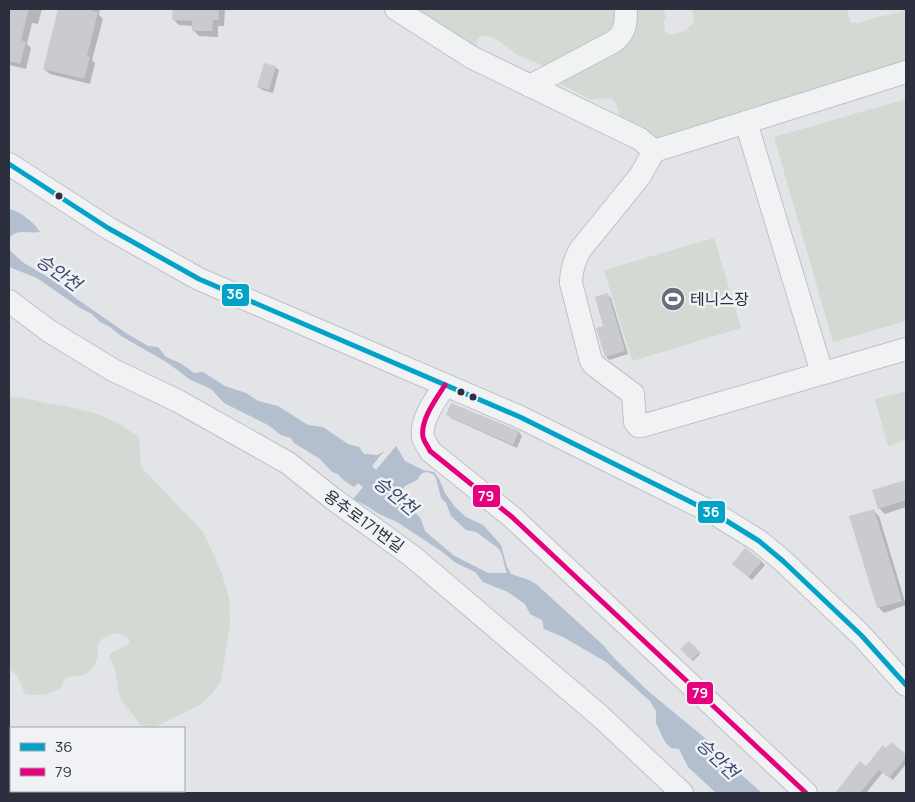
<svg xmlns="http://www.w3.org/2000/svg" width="915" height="802" font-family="Manrope,'Noto Sans KR',sans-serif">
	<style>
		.green { fill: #d2dad3 }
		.water { fill: #b3bece; fill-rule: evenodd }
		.shadow { fill: #0003 }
		.building { fill: #c9cbcf }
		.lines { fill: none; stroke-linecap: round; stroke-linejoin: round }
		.minor-casing { stroke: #bfc1c3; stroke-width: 24 }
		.minor { stroke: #f1f2f4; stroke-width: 22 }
		.bus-1-casing { stroke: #f0f2f6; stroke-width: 9 }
		.bus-2-casing { stroke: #f0f2f6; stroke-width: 9 }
		.bus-1 { stroke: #02a3c7; stroke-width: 5 }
		.bus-2 { stroke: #e5007d; stroke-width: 5 }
		.bus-dot { fill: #2b2f3e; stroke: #f0f2f6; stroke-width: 2 }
		.labels { text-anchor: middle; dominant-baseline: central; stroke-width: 5; stroke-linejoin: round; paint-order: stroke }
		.poi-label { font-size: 16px; fill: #2b2f3e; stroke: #f0f2f6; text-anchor: start }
		.street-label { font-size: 16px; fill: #2b2f3e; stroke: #f0f2f6 }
		.water-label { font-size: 18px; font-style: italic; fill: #394a6d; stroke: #f0f2f6 }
		.line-badge { stroke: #f0f2f6; stroke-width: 2 }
		.badge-label { font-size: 14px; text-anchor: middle; font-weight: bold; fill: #fff }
	</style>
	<rect width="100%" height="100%" fill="#e2e4e7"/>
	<!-- green -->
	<g class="green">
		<path d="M402,9h221l-1,16 -77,43c-8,-7 -16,-8 -25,-12 -11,-6 -23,-20 -36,-20 -4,0 -4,2 -7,4v8z"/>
		<path d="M628,9h35l3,8 -2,4 1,11 7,3 11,-3 11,-9 -2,-14h155l4,14h6l49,-13v59l-244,75 -42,-26 -4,-14 -5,-6 -21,1 -32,-16 58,-39z"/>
		<path d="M906,99v222l-73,21 -59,-205z"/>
		<path d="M714,238l27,90 -109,33 -28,-91z"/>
		<path d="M906,391v49l-18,6 -13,-47z"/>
		<path d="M9,397c13,0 25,3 38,6 36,6 63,11 92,35l2,29 62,65 8,17 11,25 7,24 1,27 -9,56 -10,14 -11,10 -41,20 -8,2 -10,-2 -20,-25 -3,-11 -3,-20 -6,-13c5,-7 13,-7 20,-12v-5c-9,-9 -26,-6 -31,6 -1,2 0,4 0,7 0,9 -5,16 -11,21 -7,5 -16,2 -23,6l-3,8c-9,8 -24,9 -36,7l-8,-19 -8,-6z"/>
	</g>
	<!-- water -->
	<g class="water">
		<path d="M9,209c11,2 26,14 31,23 -11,2 -23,-4 -31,6z"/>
		<path d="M9,250l15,13 32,19 21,17 49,34 22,13 10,1 8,10 16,7 12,9 9,-1 22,14 21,7 12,8 20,5 30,19 15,2 25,17 11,3 5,7 14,1 6,-4 -12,15 4,4 20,-24 9,15 18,9 11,2 5,7 6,14 10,14 11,10 17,8 18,20 6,22 4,7 18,6 7,4 67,61 12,14 33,32 63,52 18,21 33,29h-46l-28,-26 -9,-18 -8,-1 -6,-6 -9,-19v-12l-6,-10 -44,-39 -43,-25 -19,-8 -2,-9 -12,-6 -5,-10 -17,-12 -25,-10 -8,-10 -19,-9 -15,-12 -44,-29 -18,-8 -9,-6 -15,-8 -2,-1 10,-12 -5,-4 -4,4c-5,-3 -13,-8 -16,-13l-6,-2 -12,-13 -26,-16 -3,-5 -10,-3 -13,-10 -44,-22 -13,-14 -22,-10 -21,-16 -47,-27 -11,-9 -10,-5 -8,-8 -12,-6 -43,-30 -28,-11zM427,472l6,2 3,4 5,20 5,5 5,13 15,14 10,2 22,16c6,6 5,17 9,25h-19l-35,-18 -28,-24 -4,-12 -12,-14 -6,-16 2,-3 12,-6 5,-7z"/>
	</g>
	<!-- shadow -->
	<g class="shadow">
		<path d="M9,9h33l-4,15 -6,-1 -5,21 4,4 -5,21 -17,-4z"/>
		<path d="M60,9h40l-1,6 4,4 -11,41 3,3 -5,21 -40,-10 -6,-5z"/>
		<path d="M174,9h51l-1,17h-6v11l-19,-1 -6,-6v-4l-14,-1 -6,-6z"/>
		<path d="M275,67l4,3 -6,23 -11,-3 -3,-3z"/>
		<path d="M608,295l3,3 17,56 -19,6 -3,-4 -1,-29z"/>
		<path d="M452,405l67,27 3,4 -5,12 -66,-30 -3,-3z"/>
		<path d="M906,481v26l-21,7 -6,-6 -5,-17z"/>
		<path d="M873,510l6,6 27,89 -22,8 -6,-6z"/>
		<path d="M761,561l4,4 -13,15 -15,-13z"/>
		<path d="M689,642l11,12 -7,7 -11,-12z"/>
		<path d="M892,743l14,12v9l-13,16 -10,-8 -17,21h-30l24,-31 6,5z"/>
	</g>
	<!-- building -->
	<g class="building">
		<path d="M9,9h20l-8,31 5,2 -6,22 -11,-3z"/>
		<path d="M58,9h35v2l5,1 -11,44 3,1 -6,22 -41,-10z"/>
		<path d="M173,9h46v11h-6l-1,11h-20v-10l-20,-1z"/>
		<path d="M264,63l12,3 -7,24 -12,-3z"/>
		<path d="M608,293l17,58 -20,6 -9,-29 7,-2 -8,-29z"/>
		<path d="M451,403l68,28 -6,14 -67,-30z"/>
		<path d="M906,480v20l-28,9 -6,-19z"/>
		<path d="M874,509l28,92 -25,7 -28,-92z"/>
		<path d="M745,548l17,13 -14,16 -16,-13z"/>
		<path d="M689,641l11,11 -9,8 -11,-11z"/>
		<path d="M891,742l15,12v3l-17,21 -10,-8 -19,23h-25l25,-32 6,5 17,-21 3,3z"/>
	</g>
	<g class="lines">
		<!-- minor casing -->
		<g class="minor-casing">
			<g id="minor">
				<path d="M396,9l75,48 169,82 14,12 -14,25 -60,74c-6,11 -9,20 -9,33l20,78 3,4 39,29 2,28 3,4h4l264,-77"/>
				<path d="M530,86l83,-44c13,-9 13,-19 13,-33"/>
				<path d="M746,122l76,251"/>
				<path d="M654,151l252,-79"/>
				<path d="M9,164l99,64 91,51 321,138 197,98 42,26 24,20 78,74 45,50"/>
				<path d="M9,301l40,30 64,39 65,31 110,62 44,35 80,58 188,160 82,77"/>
				<path d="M445,385c-9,14 -25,35 -22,52 1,5 5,9 7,14l82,66 294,276"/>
			</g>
		</g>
		<!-- minor -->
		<use href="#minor" class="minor"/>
		<!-- bus-1 casing -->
		<g class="bus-1-casing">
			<path id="bus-1" d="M9,164l99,64 91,51 321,138 197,98 42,26 24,20 78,74 45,50"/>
		</g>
		<!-- bus-2 casing -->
		<g class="bus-2-casing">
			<path id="bus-2" d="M445,385c-9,14 -25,35 -22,52 1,5 5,9 7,14l82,66 294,276"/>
		</g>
		<!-- bus-1 -->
		<use href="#bus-1" class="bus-1"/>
		<!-- bus-2 -->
		<use href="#bus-2" class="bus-2"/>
	</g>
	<!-- icons -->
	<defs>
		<g id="stadium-disc" transform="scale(1.25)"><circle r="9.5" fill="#6b6e79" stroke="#f0f2f6"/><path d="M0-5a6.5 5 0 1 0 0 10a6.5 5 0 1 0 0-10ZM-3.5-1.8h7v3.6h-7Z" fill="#fff"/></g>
	</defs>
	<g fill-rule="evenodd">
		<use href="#stadium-disc" x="673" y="299"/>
	</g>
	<!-- markers -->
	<g class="bus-dot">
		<circle cx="59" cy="196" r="4.5"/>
		<circle cx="461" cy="392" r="4.5"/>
		<circle cx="473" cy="397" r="4.5"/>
	</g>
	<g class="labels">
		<!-- poi labels -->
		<g class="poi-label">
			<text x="690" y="299">테니스장</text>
		</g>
		<!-- street labels -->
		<g class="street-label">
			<text transform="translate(364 521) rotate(36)">용추로171번길</text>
		</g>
		<!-- water labels -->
		<g class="water-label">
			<text transform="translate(59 272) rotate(35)">승안천</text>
			<text transform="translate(396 495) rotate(39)">승안천</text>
			<text transform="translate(718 758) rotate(44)">승안천</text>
		</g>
	</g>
	<g class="line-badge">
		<rect x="221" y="283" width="29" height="24" rx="5" fill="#02a3c7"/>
		<rect x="472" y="484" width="29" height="24" rx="5" fill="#e5007d"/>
		<rect x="697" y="500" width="29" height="24" rx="5" fill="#02a3c7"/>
		<rect x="686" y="681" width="28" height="24" rx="5" fill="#e5007d"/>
	</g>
	<g class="badge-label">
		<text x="235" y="299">36</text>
		<text x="486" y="501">79</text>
		<text x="711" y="517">36</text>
		<text x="700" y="698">79</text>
	</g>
	<!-- border -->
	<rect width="915" height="802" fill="none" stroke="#2b2f3e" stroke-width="20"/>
	<!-- legend -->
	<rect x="10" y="727" width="175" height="65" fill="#f0f2f6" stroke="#a1a4ac"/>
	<rect x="20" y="743" width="25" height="8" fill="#02a3c7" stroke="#a1a4ac"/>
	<text x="55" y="752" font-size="15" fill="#2b2f3e">36</text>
	<rect x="20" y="768" width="25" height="8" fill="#e5007d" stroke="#a1a4ac"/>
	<text x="55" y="777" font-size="15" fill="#2b2f3e">79</text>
</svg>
